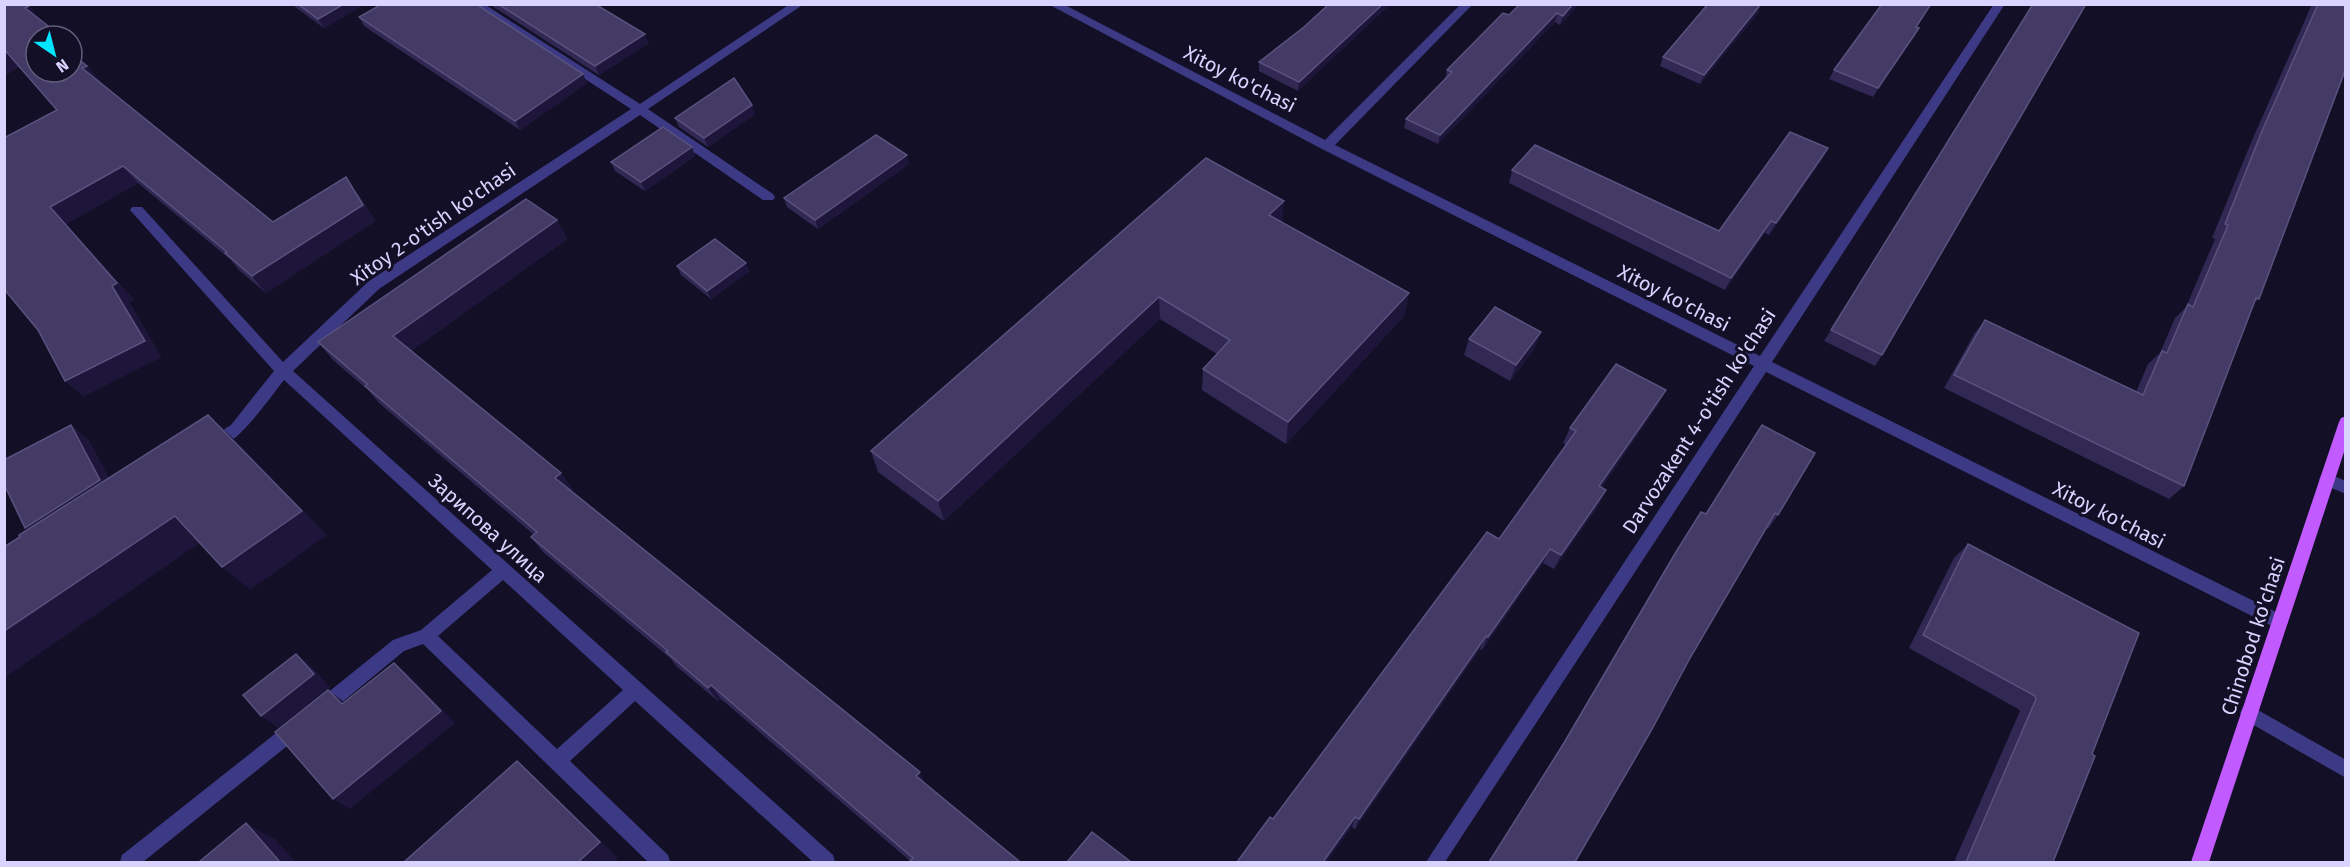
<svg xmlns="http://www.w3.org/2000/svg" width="2350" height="867" font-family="'Fira Sans',sans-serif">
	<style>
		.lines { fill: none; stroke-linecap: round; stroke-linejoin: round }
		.minor { fill: #3d3a85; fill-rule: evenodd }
		.major { fill: #c25bff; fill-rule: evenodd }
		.wall { fill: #312854 }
		.shaded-wall { fill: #1d163a }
		.building { fill: #433a66; stroke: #5a527e; stroke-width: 1.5 }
		.labels { text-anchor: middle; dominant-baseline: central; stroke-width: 6; stroke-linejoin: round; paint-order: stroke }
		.street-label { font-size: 20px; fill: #d9d4ff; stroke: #130f26 }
	</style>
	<rect width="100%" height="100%" fill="#130f26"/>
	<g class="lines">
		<!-- minor -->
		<g class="minor">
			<path d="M470,4h14l156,100 150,-100h14l-156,105 125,85 2,3 -2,3h-10l-123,-85 -261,174 -86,82 540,484 2,7h-22l-178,-161 -65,60 98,94 2,7h-22l-225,-218 -19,7 -76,63 -6,2 -6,-2 -3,-6 3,-6 77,-62 28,-10 71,-60 -208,-190c-14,17 -54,78 -78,69l-3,-4 3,-4 25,-16 43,-54 -144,-161 2,-3h10l141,155 86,-81 262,-172zM503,580l120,110 -66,59 -119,-113z"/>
			<path d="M1048,4h15l262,136 136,-136h12l-138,141 425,211 234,-352h11l-233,358 514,255 2,5 -2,5 -6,2 -6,-2 -508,-255 -321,490h-19l328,-496 -432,-217z"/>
			<path d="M2327,473l19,8v13l-24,-10 -3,-5 3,-5z"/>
			<path d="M2249,705l97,55v18l-103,-59 -3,-6 3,-6z"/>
			<path d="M296,720l6,2 3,6 -3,6 -159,128h-23l2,-7 168,-133z"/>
		</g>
		<!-- major -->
		<path class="major" d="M2346,416v30l-137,416h-18l148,-440 2,-4z"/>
	</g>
	<!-- wall -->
	<g class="wall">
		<path d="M4,4l68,68v-24l7,8 -3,1 11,9 14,17 172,139 85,-28 17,27 -109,72 -27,-23 -8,-10 -93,-77 -72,41 68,76 -5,2 32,55 -77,39 -19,-15 -8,-271 -38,-44 -15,10z"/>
		<path d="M291,4h70l1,2 -38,22z"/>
		<path d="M489,4h106l54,39 -50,32z"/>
		<path d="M1329,4l-31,87 -39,-20v-9l45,-35z"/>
		<path d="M1520,4h59l-19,21 -5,-3 -117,122 -34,-16 2,-9 39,-40 2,-9 62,-55z"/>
		<path d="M2033,4l-23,131 -128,220 -7,11 -51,-25z"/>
		<path d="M2312,4h34l-87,295 -5,4 -70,183 -15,13 -225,-111 30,-54 11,-14 151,72 12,-28 12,-11 15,-35 11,-11 29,-68 -3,-1 38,-93z"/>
		<path d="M1758,13l-58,71 -40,-18 3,-9z"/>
		<path d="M359,17l228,66 -67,47 -156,-104z"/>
		<path d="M1917,27l-3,10 -41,60 -44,-18 5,-9z"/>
		<path d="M755,114l-47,33 -29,-20 -4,-9z"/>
		<path d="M1828,148l-7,13 -52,74 -4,-2 -40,57 -216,-107 3,-13 207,61z"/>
		<path d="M695,156l-50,35 -30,-20 -4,-9z"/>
		<path d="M909,164l-91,65 -31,-22 -3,-9z"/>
		<path d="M557,220l10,19 -156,112 150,122 11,16 -1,2 449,371 -110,-1 -189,-162 -3,2 -42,-35 -5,-7 -128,-107 -12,-15 2,-3 -154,-131 -11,-13 -35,-30 -15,-18z"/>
		<path d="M1282,222l127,71 -5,23 -118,128 -84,-54 1,-21 14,-15 -57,-35 -216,202 -66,-49 -7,-21z"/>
		<path d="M677,266l73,5 -39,28 -30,-24z"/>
		<path d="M1469,339l66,9 -25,33 -46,-26z"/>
		<path d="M1658,405l-56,82 -3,18 -45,64 -11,-6 -61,87 -2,-1 -125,180 -3,-2 -79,-8 226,-280 67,-94 -3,-2 7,-15z"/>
		<path d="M1762,425l16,90 -10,14 -2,-1 -210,227 111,-189 34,-54 5,2z"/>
		<path d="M1968,544l124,210 -39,108h-99l66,-151 -2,-2 -109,-61 45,-90z"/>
	</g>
	<!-- shaded-wall -->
	<g class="shaded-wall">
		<path d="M344,4h17l1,2 -38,22 -6,-9z"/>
		<path d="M1383,4h8l-93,87 1,-9z"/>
		<path d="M1573,4h6l-19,21 3,-9z"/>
		<path d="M1761,4l-3,9 -58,71 4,-9z"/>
		<path d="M1931,4h1l-21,32 5,-9z"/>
		<path d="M29,6l15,18 -19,-16z"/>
		<path d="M1557,13l-2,9 -117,122 2,-9z"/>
		<path d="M1919,28l-5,9 -41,60 5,-9z"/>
		<path d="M645,34l4,9 -50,32 -4,-9z"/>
		<path d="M72,48l7,8 -7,3z"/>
		<path d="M4,49l15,16 -15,11z"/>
		<path d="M87,66l15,17 -5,3 -15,-18z"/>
		<path d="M583,74l4,9 -67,47 -5,-9z"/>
		<path d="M752,105l3,9 -47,33 -4,-9z"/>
		<path d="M692,147l3,9 -50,35 -4,-9z"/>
		<path d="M1828,148l-7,13 -52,74 7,-12z"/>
		<path d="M907,155l2,9 -91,65 -3,-9z"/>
		<path d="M123,166l15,17 -72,41 68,76 -5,2 32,55 -77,39 -19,-15 -15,-174z"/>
		<path d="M346,177l29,44 -109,72 -14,-17z"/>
		<path d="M1284,201l-2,23 -13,-9z"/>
		<path d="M557,220l10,19 -160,115 -14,-18z"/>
		<path d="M1771,221l-6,12 -40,57 6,-12z"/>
		<path d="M746,263l4,8 -39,28 -4,-8z"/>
		<path d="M1409,293l-5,23 -118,128 2,-22z"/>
		<path d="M1159,297l1,22 -216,202 -6,-20z"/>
		<path d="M1541,332l-6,16 -25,33 6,-16z"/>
		<path d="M1666,390l-8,15 -66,96 7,-15z"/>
		<path d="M208,415l27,25 92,95 -77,55 -28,-23z"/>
		<path d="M71,425l18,15 29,55 -73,47 -20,-14z"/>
		<path d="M561,473l11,16 -5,5 -12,-16z"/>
		<path d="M1606,490l-7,15 -45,64 7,-14z"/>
		<path d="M175,516l29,24 -200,138v-47z"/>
		<path d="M1550,549l-7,14 -61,87 6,-13z"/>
		<path d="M1486,636l-6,13 -125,180 4,-10z"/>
		<path d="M296,654l16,13 18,20 -52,41 -17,-12z"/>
		<path d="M394,663l15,12 46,48 -105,86 -17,-10z"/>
		<path d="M711,685l10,14 -3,2 -10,-13z"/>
		<path d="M328,690l16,12 -2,2z"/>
		<path d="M517,761l20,18 81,79 -5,4h-35z"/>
		<path d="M920,772l6,13 -10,-9z"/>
		<path d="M1355,817l-3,10 -25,35h-4z"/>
		<path d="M246,823l30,17 20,22h-16z"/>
	</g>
	<!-- building -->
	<g class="building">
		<path d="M4,4h22l3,2 -4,2 36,28h-25v36h36v-18l15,12 -5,2 191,154 73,-45 17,28 -111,71 -27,-23 2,-1 -104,-86 -73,41 67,76 -5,3 33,55 -80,40 -27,-51 -34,-41v-151l53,-28 -53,-61z"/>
		<path d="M298,4h46l-26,15z"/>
		<path d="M382,4h94l107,70 -68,47 -156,-104z"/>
		<path d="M498,4h97l50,30 -50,32z"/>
		<path d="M1329,4h54l-84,78 -40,-20 45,-35z"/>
		<path d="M1520,4h53l-10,12 -6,-3 -117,122 -34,-16 46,-47 -5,-2 56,-57 6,2z"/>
		<path d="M1708,4h53l-57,71 -41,-18z"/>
		<path d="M1882,4h49l-15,23 3,1 -41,60 -44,-18z"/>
		<path d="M2033,4h53l-204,351 -51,-25z"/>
		<path d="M2318,4h28v64l-87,231 -3,-1 -72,188 -230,-111 31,-55 158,75 19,-44 5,2 21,-49 5,3 35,-82 -3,-1 37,-93z"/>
		<path d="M734,78l18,27 -48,33 -29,-20z"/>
		<path d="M663,127l29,20 -51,35 -30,-20z"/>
		<path d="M1790,132l38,16 -52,75 -5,-2 -40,57 -219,-108 23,-25 184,86z"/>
		<path d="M876,135l31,20 -92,65 -31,-22z"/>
		<path d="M1206,158l78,43 -15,14 140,78 -121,129 -85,-53 27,-29 -71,-43 -221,204 -67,-50z"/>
		<path d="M526,199l31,21 -164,116 168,137 -6,5 365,294 -4,4 104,86h-111l4,-4 -202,-173 -3,3 -42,-36 2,-1 -137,-114 6,-5 -172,-146 2,-2 -49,-42z"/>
		<path d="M715,239l31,24 -39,28 -30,-25z"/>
		<path d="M1495,307l46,25 -25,33 -47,-26z"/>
		<path d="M1616,364l50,26 -67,96 7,4 -45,65 -11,-6 -62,88 -2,-1 -127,183 -4,-2 -32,45h-86l33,-45 3,2 214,-287 12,7 77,-108 -6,-3z"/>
		<path d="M208,415l94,96 -80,56 -47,-51 -171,115v-84l16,-10 -1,-2z"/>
		<path d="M71,425l29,55 -75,48 -21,-44v-24z"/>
		<path d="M1762,425l53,28 -37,62 -3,-2 -85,145 -39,73 -76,131h-86l75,-119 112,-191 25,-40 5,2z"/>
		<path d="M1968,544l171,89 -47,121 3,2 -42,106h-87l70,-163 -1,-3 -112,-61z"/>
		<path d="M296,654l18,20 -53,42 -18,-21z"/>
		<path d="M394,663l47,48 -108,88 -58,-67 53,-42 14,14z"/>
		<path d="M517,761l83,81 -22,20h-174z"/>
		<path d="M246,823l34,39h-81z"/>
		<path d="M1092,832l39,30h-64z"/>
	</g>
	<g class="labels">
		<!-- street labels -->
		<g class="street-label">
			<text transform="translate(1240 79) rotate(27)">Xitoy ko'chasi</text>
			<text transform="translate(433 224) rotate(-35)">Xitoy 2-o'tish ko'chasi</text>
			<text transform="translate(1674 298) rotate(27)">Xitoy ko'chasi</text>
			<text transform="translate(1699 421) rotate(-57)">Darvozakent 4-o'tish ko'chasi</text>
			<text transform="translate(2109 515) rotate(27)">Xitoy ko'chasi</text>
			<text transform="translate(488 528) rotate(42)">Зарипова улица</text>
			<text transform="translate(2253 636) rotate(-72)">Chinobod ko'chasi</text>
		</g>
	</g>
	<!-- border -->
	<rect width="2350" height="867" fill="none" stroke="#d9d4ff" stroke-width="12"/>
	<!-- north arrow -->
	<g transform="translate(54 54) rotate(145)"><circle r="28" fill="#130f26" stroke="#625e7d" stroke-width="1.5"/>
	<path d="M0-4.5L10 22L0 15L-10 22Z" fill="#00e5ff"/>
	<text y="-9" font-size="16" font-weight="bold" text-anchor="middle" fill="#d9d4ff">N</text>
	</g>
</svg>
